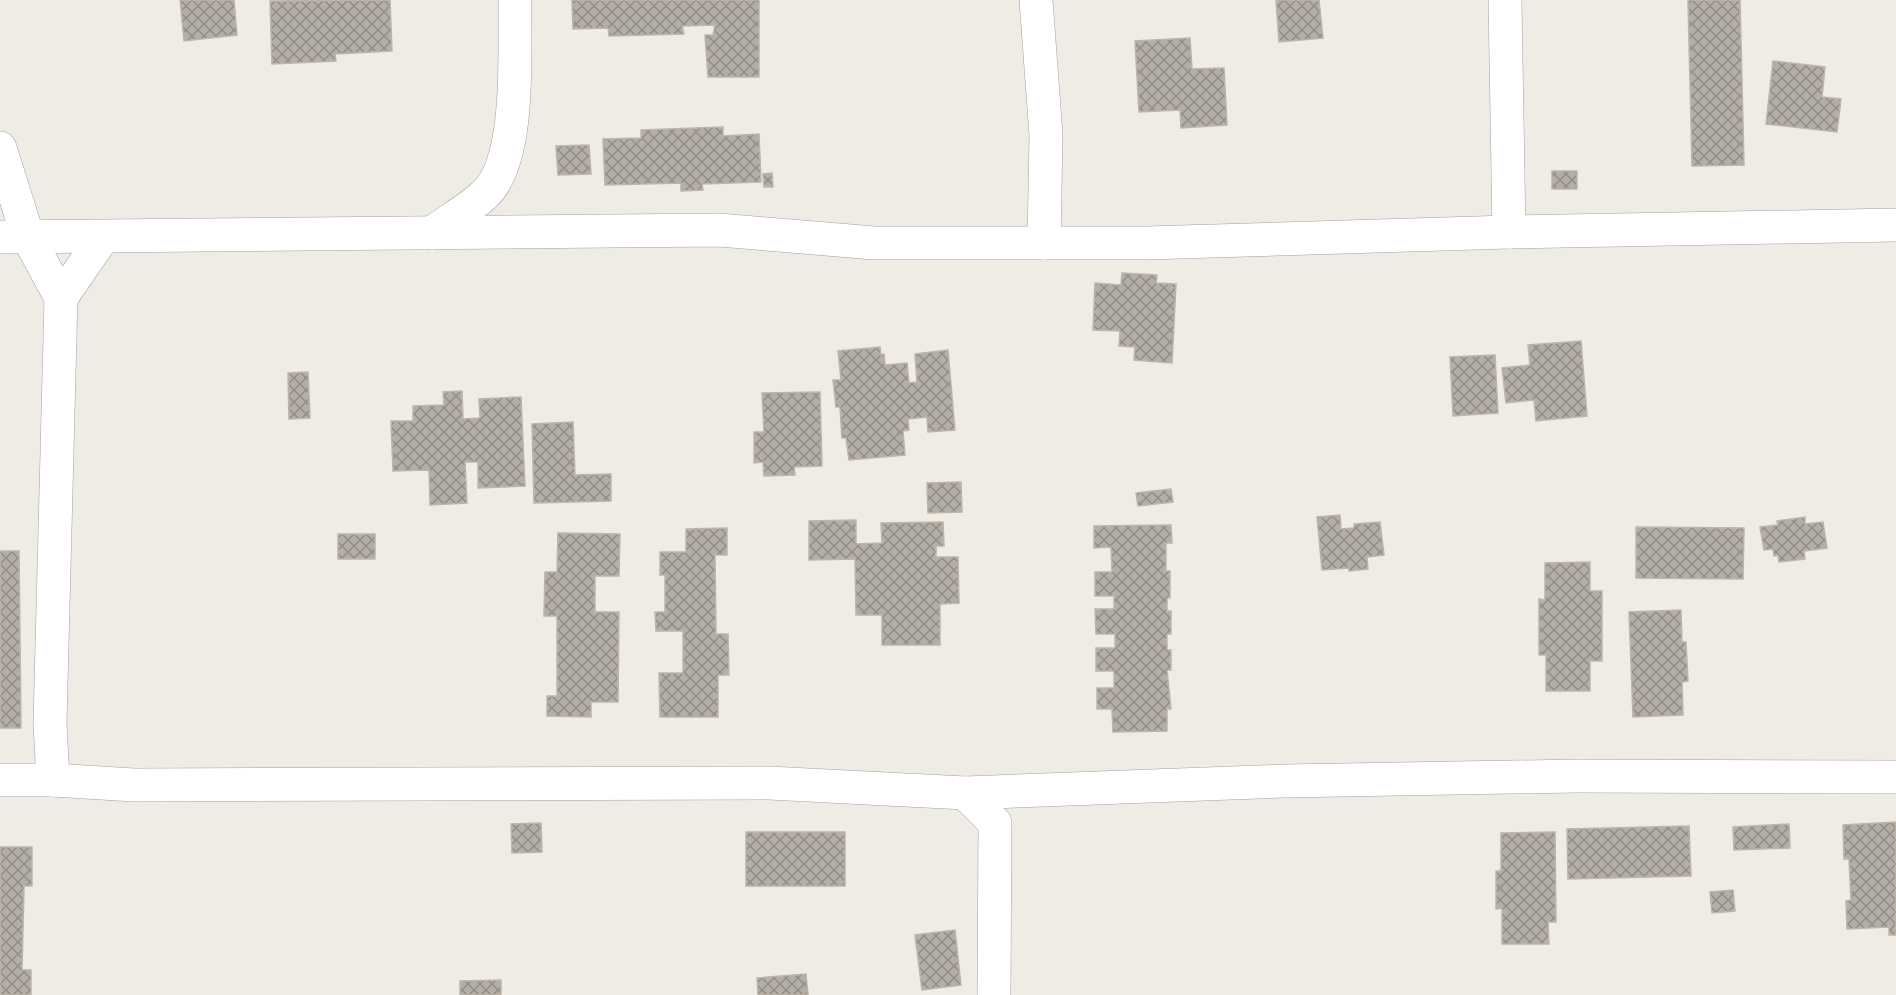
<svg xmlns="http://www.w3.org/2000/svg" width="1896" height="995" font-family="Commissioner,sans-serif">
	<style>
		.building { fill: url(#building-cross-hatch); stroke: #beb5a8; stroke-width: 1.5 }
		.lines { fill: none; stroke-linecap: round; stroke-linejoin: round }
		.minor-casing { stroke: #a1a1a1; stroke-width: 34 }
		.minor { stroke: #fff; stroke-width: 33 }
	</style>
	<defs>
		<pattern id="building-cross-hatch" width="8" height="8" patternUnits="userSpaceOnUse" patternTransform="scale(1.5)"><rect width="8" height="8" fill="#b3aea7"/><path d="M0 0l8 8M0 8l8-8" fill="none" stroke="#918d87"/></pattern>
	</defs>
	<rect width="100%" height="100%" fill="#eeece4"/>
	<!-- building -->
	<g class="building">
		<path d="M180,0h54l3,35 -53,6z"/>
		<path d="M390,0l2,51 -57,3 1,7 -64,3 -2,-63z"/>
		<path d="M572,0h187v77h-51l-3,-42h8l2,-10 -33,1 2,8 -75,2 -1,-8 -35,1z"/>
		<path d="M1276,0h43l4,38 -44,4z"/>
		<path d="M1688,0h52l4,165 -52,1z"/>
		<path d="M1190,38l2,31 32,-1 3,57 -46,3 -1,-18 -41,2 -4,-71z"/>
		<path d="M1773,61l52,6 -3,30 19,2 -4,33 -71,-8z"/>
		<path d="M723,127v9l36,-2 2,48 -59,2 1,6 -22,1v-8l-76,2 -2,-46 38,-1v-8z"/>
		<path d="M589,145l2,29 -33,1 -2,-29z"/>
		<rect x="1552" y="171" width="25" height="18"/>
		<path d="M772,173l1,14h-9l-1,-13z"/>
		<path d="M1122,273l35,2 -1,8 20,1 -4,79 -38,-3 1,-13 -16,-1 1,-15 -27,-1 2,-47 26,2z"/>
		<path d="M1581,341l6,75 -51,5 -2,-21 -28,3 -4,-35 28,-3 -2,-20z"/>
		<path d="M880,347l1,8 3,-1 1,11 22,-2 2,20 8,-1 -2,-28 33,-4 7,80 -27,2 -1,-15 -19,2 1,11 -6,1 2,24 -56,5 -3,-22h-4l-2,-31h-4l-3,-27h8l-3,-29z"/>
		<path d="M1495,355l3,58 -45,3 -3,-59z"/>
		<path d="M308,372l2,46 -21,1 -1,-46z"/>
		<path d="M462,391l1,28 17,-1 -1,-19 42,-2 4,89 -47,2v-26h-13l2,41 -37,2 -1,-35 -36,1 -2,-50h22v-15l31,-1 -1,-13z"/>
		<path d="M820,392l2,74 -28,1 1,8 -31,1 -1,-14 -9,1v-31h10l-2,-39z"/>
		<path d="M573,422l2,53 36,-1v27l-77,2 -2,-79z"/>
		<path d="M961,482l1,30 -34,1 -1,-30z"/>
		<path d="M1171,489l2,13 -35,4 -2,-13z"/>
		<path d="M1340,515l1,14 13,-1v-4l26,-2 4,33 -17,2 1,12 -19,2v-3l-27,2 -5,-53z"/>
		<path d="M1805,517v7l18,-2 4,26 -23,3 1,8 -26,3 -1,-7 -4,1 -1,-7 -9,1 -4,-23 18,-2 -1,-4z"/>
		<path d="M856,520v24l26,-1 -1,-20 62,-1 1,24h-8v11h22l1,46 -19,1v41h-58v-30h-26l-1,-56 -46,1v-39z"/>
		<path d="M1171,525l1,18h-6v28h4v27h-3v13h4v23h-4v16h4v20h-4l4,39h-4v22l-54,1 -1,-23h-15v-21h17v-17h-18v-23h19v-14h-19l-1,-25h19v-13h-19v-24h17l-1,-25 -17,1v-22z"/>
		<path d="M1636,527l108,1 -1,51 -107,-1z"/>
		<path d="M727,528v27h-12l1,79h12l1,41h-11v42h-58l-1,-44h24v-42h-27l-1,-19h10v-37h-5v-23h26v-23z"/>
		<path d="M558,533l62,1 -1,42h-24v36h24l-1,90h-27v15l-44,-1v-20h10v-80h-13l1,-44h12z"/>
		<rect x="338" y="534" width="37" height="25"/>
		<path d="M0,551h19l2,177h-21z"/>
		<path d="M1590,562v29h12v70h-12v30h-44v-36h-7v-56l6,1v-37z"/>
		<path d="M1681,610l1,32h4l2,39 -6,1 1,33 -50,2 -4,-105z"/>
		<path d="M1896,822v113h-7v-8l-42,2 -1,-28 5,-1 -2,-41h-5l-1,-34z"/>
		<path d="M541,823l1,29 -30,1 -1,-29z"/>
		<path d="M1789,824l1,24 -56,2 -1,-23z"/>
		<path d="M1689,826l2,50 -123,3 -1,-50z"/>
		<rect x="746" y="832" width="99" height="54"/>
		<path d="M1555,832l1,90h-8l1,22h-47v-36l-6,1v-38h5v-38z"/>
		<path d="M0,847h32v39h-8l-2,84h9v25h-31z"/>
		<path d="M1733,890l2,21 -23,2 -2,-21z"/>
		<path d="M955,930l6,55 -39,5 -7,-55z"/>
		<path d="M806,974l2,21h-50l-1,-17z"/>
		<path d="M501,980v15h-41v-14z"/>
	</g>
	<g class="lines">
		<!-- minor casing -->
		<g class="minor-casing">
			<g id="minor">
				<path d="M1036,0l10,135 -2,108"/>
				<path d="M1505,0l4,232"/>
				<path d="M0,148l28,89 33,61 -11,425 3,57"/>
				<path d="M432,233c17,-13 37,-24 52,-38 38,-33 30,-146 31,-195"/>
				<path d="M0,237l719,-7 155,13h273l362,-11 387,-7"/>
				<path d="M61,298l42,-61"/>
				<path d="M0,780h53l81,5 635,-2 196,10 320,-12 291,-5 320,1"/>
				<path d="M965,793l30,30 -1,172"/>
			</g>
		</g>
		<!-- minor -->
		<use href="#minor" class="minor"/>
	</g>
</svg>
